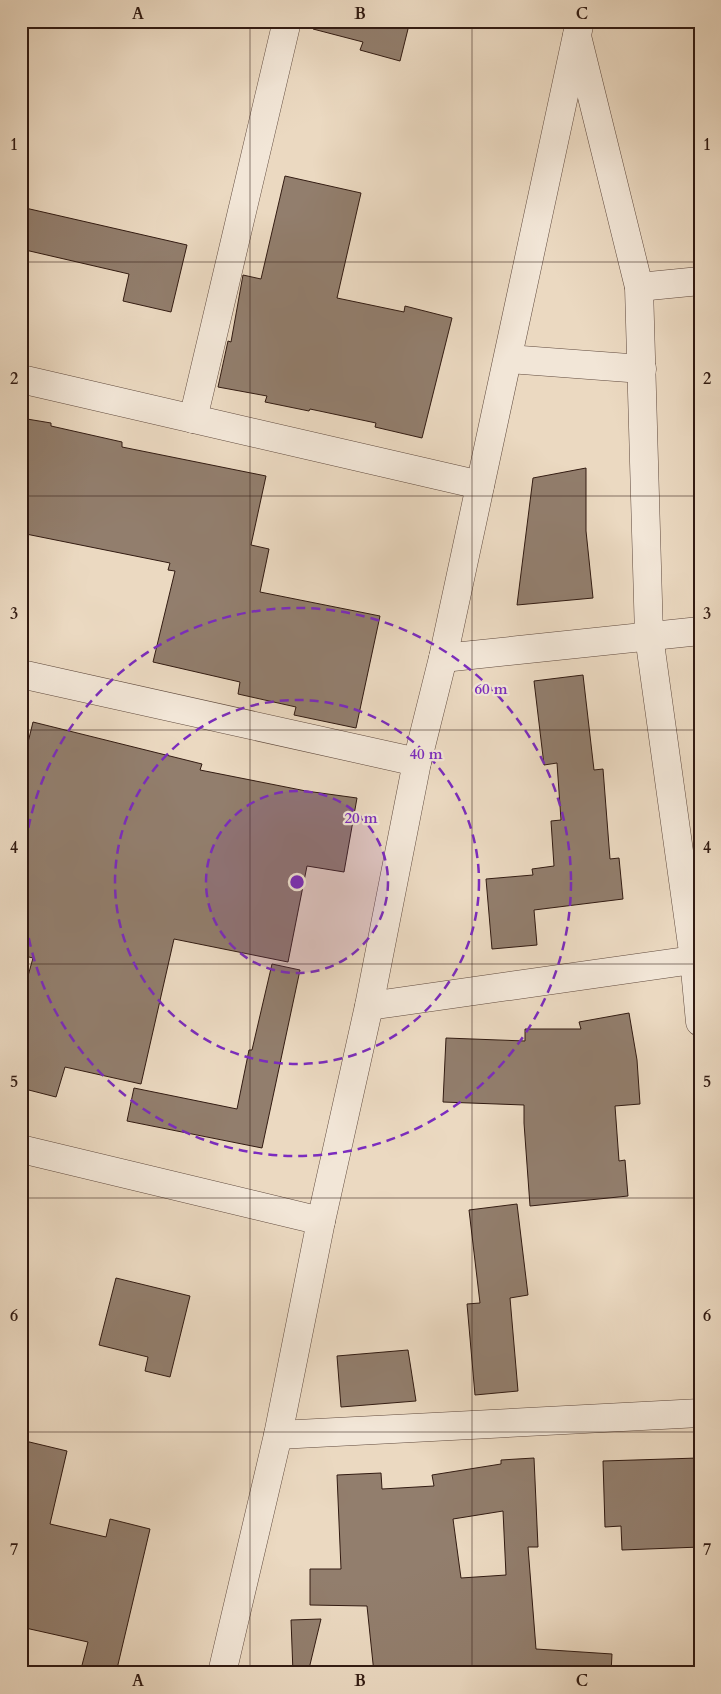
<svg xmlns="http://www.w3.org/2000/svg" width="721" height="1694" font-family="Cardo,serif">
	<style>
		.building { fill: #927e6d; stroke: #321b12; fill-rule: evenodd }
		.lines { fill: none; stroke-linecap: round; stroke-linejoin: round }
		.minor-casing { stroke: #604a3e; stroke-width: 29 }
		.tertiary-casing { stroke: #604a3e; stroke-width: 29 }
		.minor { stroke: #f2e6d7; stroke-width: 28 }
		.tertiary { stroke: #f2e6d7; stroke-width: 28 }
		.grid { fill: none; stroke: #321b12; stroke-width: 1; stroke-opacity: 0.55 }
		.ring { fill: none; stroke: #7b2cbf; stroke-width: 2.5; stroke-dasharray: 9 6 }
		.centre { fill: #7b2cbf; stroke: #f2e6d7; stroke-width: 2.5 }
		.ring-label { font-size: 15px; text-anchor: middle; font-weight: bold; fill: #7b2cbf; stroke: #f2e6d7; stroke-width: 4.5; stroke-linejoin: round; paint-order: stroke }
		.neatline { fill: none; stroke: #321b12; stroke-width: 2 }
		.grid-label { font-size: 16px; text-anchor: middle; font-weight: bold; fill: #321b12 }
	</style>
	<rect width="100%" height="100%" fill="#ebd9c1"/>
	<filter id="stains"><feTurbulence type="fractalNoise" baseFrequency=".004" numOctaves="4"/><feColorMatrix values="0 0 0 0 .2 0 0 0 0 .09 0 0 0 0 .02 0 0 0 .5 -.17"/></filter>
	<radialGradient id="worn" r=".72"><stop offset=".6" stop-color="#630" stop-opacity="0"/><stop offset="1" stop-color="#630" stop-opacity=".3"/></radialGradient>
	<!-- building -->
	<g class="building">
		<path d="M314,21h96l-10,40 -40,-11 3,-8 -50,-13z"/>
		<path d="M285,176l76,17 -24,105 67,14 1,-6 47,12 -30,120 -47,-11 1,-4 -66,-14 -1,2 -44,-9 2,-6 -49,-9 10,-46 3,1 12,-67 18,4z"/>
		<path d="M21,207l166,38 -16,67 -48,-11 6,-27 -108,-25z"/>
		<path d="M21,418l30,5v3l71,16v5l144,29 -15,69 18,4 -9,43 120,24 -24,112 -62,-13 2,-8 -58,-13 2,-12 -87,-20 22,-91 -7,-1 2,-7 -149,-30z"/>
		<path d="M586,468v63l7,67 -76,7 16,-127z"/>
		<path d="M583,675l11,95 9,-1 7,90 9,-1 4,41 -89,11 3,35 -45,4 -6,-70 47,-4 -1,-6 22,-3 -3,-45 10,-1 -4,-57 -13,2 -10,-84z"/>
		<path d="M33,722l169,42 -2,6 106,21 51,7 -13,74 -37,-6 -19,96 -114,-23 -33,145 -76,-17 -9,30 -35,-9v-87l12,-43 -12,-3v-184z"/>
		<path d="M272,964l28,6 -38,178 -135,-27 7,-33 103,21 12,-59h3z"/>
		<path d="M629,1013l8,47 3,44 -25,2 4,55 6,-1 3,36 -98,10 -6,-83v-18l-81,-3 3,-64 79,3v-12h56l-2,-7z"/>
		<path d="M517,1204l11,91 -18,3 8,93 -43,4 -8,-91 13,-1 -11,-93z"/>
		<path d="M116,1278l74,18 -20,81 -25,-6 3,-14 -49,-12z"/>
		<path d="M408,1350l8,51 -75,6 -4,-51z"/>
		<path d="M21,1440l46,11 -17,73 56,13 4,-18 40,10 -34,144h-36l8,-31 -67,-15z"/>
		<path d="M534,1458l4,89h-10l8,102 76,5 -1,19h-213v-3l-24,3 -7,-67 -57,-1v-36h31l-4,-94 44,-2 1,16 52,-3 -2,-11 69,-11v-4zM503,1511l3,64 -45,3 -8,-59z"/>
		<path d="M698,1458l2,89 -78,3 -1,-24 -16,1 -2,-66z"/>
		<path d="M321,1619l-13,54h-15l-2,-53z"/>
	</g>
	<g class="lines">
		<!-- minor casing -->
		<g class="minor-casing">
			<g id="minor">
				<path d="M577,36l62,251 10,349 45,323 6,63"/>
				<path d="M639,287l61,-6"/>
				<path d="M508,359l134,10"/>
				<path d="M21,379l459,106"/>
				<path d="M193,419l94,-398"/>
				<path d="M443,658l257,-27"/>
				<path d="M21,674l396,88"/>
				<path d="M369,1006l331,-47"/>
				<path d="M21,1149l300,72"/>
				<path d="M278,1435l422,-22"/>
			</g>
		</g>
		<!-- tertiary casing -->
		<g class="tertiary-casing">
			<path id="tertiary" d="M222,1673l56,-238 43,-214 48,-215 48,-244 26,-104 137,-637"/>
		</g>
		<!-- minor -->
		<use href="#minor" class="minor"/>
		<!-- tertiary -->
		<use href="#tertiary" class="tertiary"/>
	</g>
	<!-- grid -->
	<path class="grid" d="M250,21v1652M472,21v1652M21,262h679M21,496h679M21,730h679M21,964h679M21,1198h679M21,1432h679"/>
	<!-- distance rings -->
	<circle cx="297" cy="882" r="91" fill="#7b2cbf" fill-opacity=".12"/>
	<g class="ring">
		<circle cx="297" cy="882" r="91"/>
		<circle cx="297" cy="882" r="182"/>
		<circle cx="297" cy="882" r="274"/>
	</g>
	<circle cx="297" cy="882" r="8" class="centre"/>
	<g class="ring-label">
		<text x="491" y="694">60 m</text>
		<text x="426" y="759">40 m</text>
		<text x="361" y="823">20 m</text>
	</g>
	<!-- margin -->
	<rect width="721" height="1694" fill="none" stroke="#ebd9c1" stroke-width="55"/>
	<rect x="28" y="28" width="666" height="1638" class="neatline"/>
	<g class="grid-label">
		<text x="138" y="19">A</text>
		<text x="360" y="19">B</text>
		<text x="582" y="19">C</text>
		<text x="14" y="150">1</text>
		<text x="707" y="150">1</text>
		<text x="14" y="384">2</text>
		<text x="707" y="384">2</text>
		<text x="14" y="619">3</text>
		<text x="707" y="619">3</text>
		<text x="14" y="853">4</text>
		<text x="707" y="853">4</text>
		<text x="14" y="1087">5</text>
		<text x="707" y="1087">5</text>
		<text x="14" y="1321">6</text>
		<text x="707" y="1321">6</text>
		<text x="14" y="1555">7</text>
		<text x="707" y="1555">7</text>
		<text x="138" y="1686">A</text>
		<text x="360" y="1686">B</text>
		<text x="582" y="1686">C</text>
	</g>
	<rect width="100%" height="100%" filter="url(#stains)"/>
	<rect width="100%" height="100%" fill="url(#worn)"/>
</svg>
